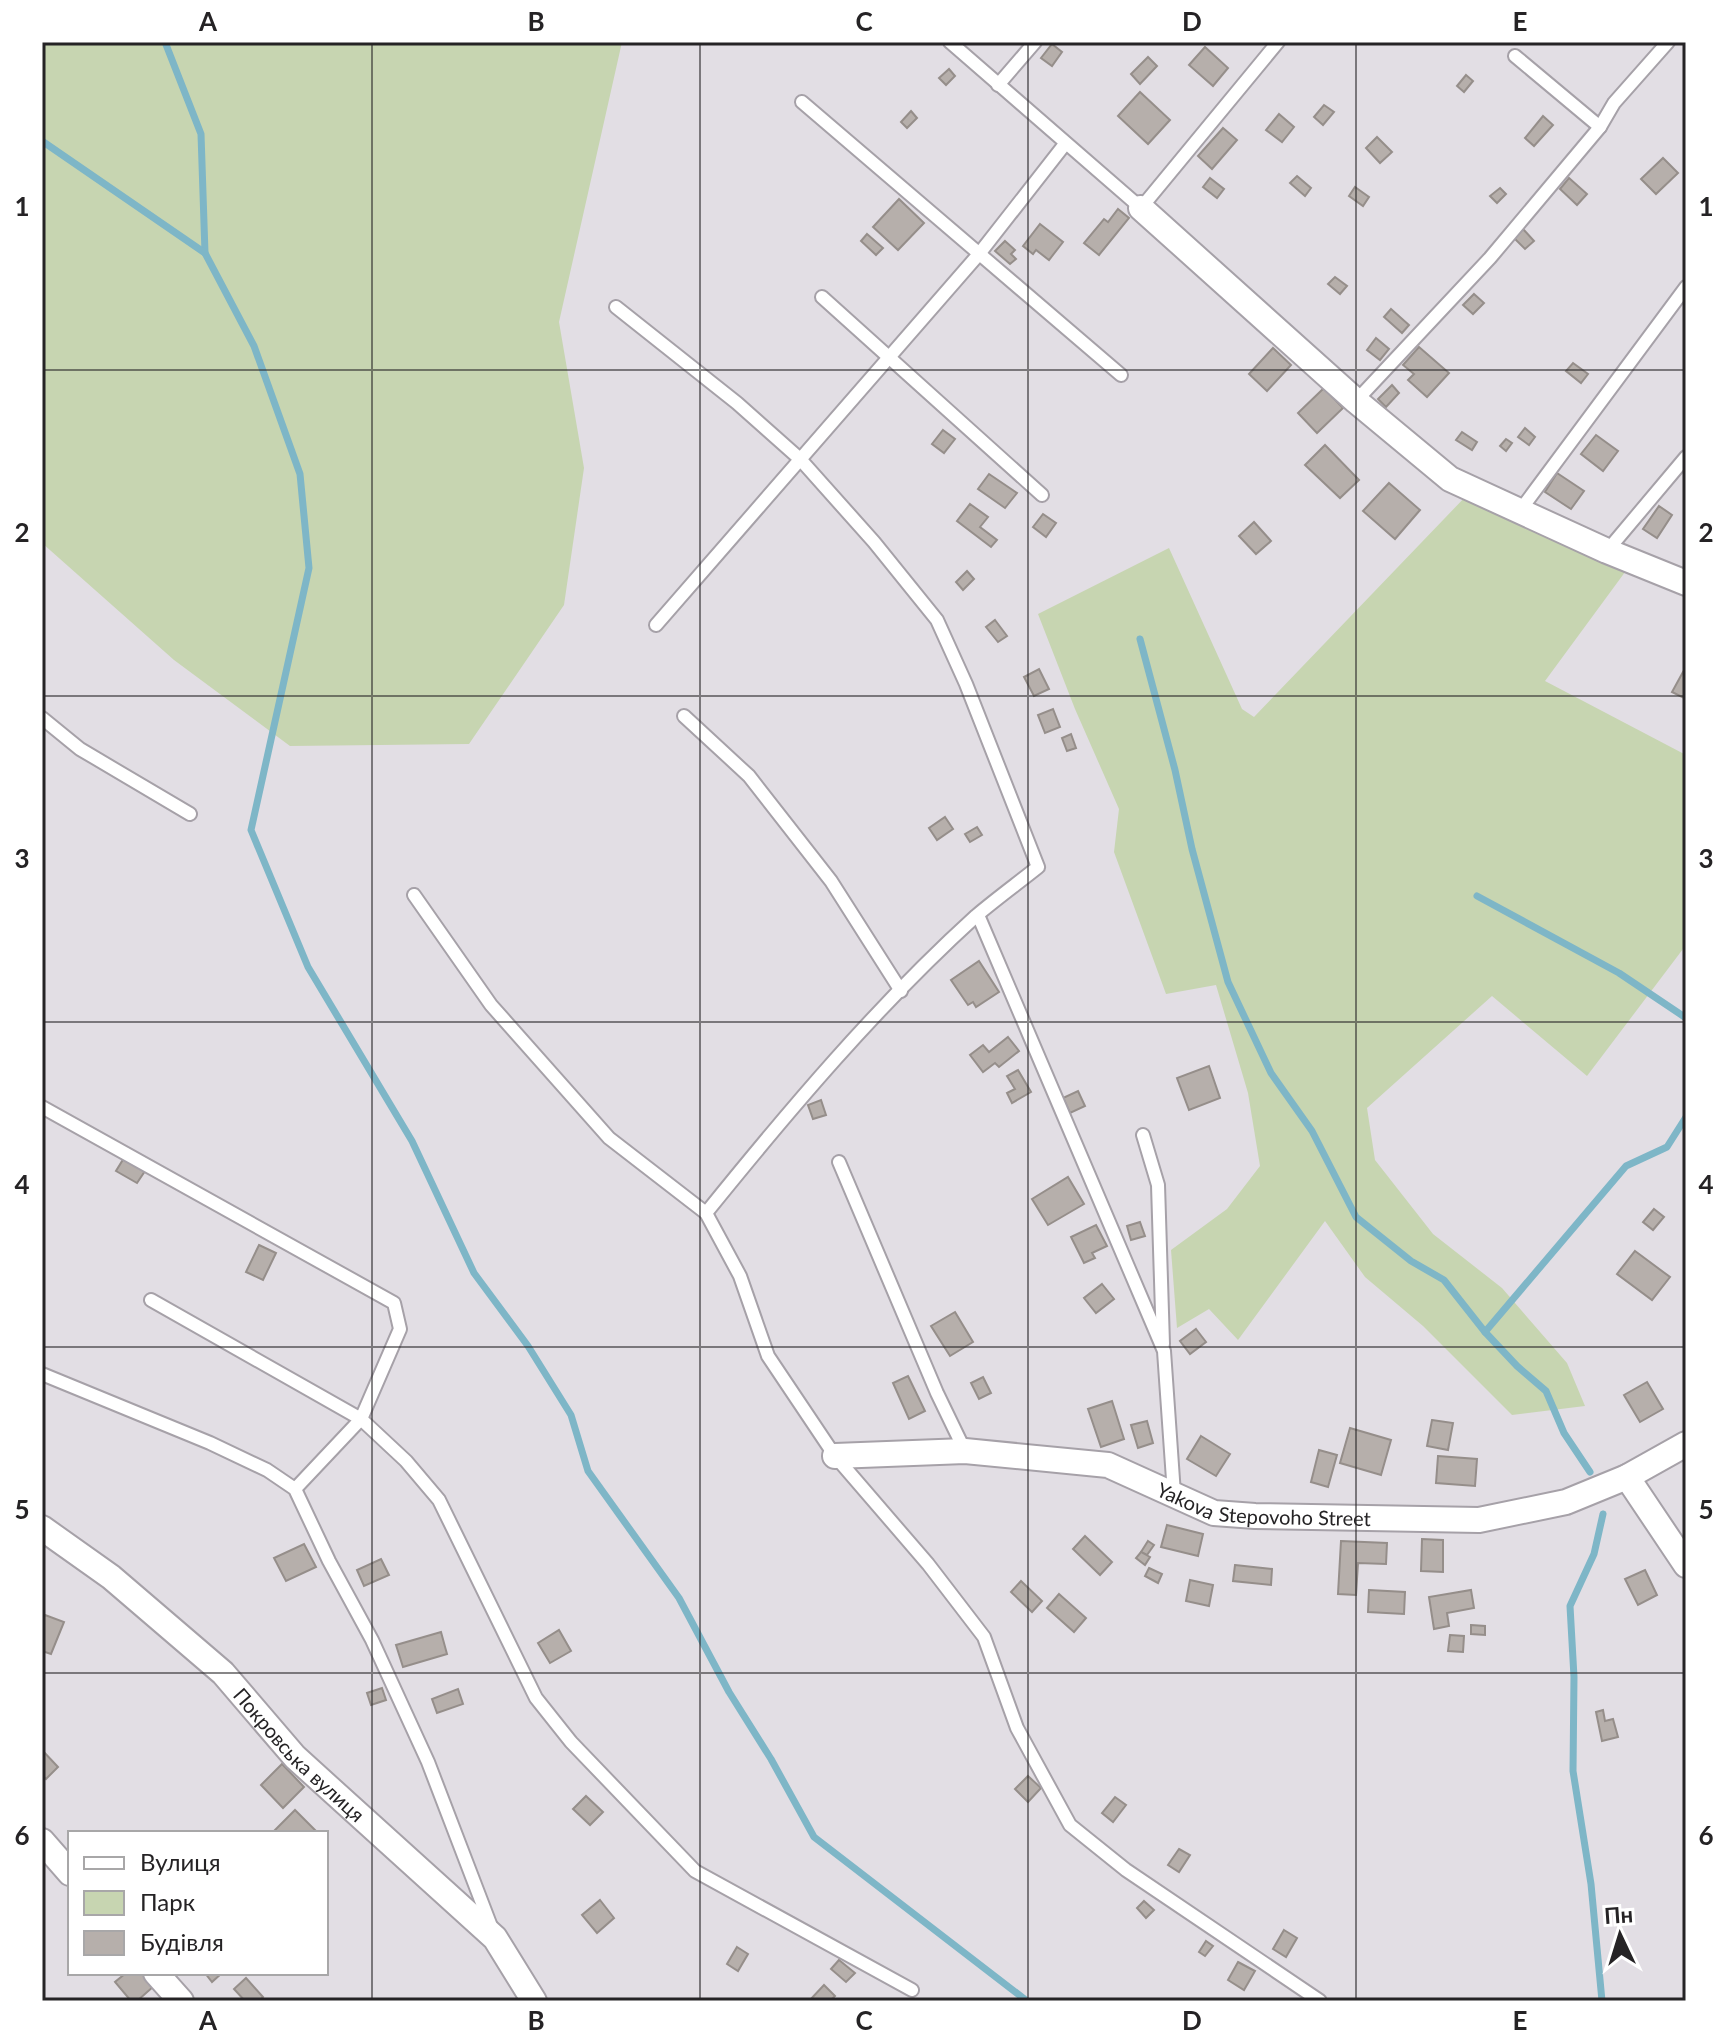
<svg xmlns="http://www.w3.org/2000/svg" width="1728" height="2043" font-family="Lato,sans-serif">
	<style>
		.green { fill: #c7d5b1 }
		.lines { fill: none; stroke-linecap: round; stroke-linejoin: round }
		.stream { stroke: #7eb6c7; stroke-width: 7 }
		.building { fill: #b6afab; stroke: #958e8a; stroke-width: 2 }
		.lane-casing { stroke: #a6a1a8; stroke-width: 16 }
		.street-casing { stroke: #a6a1a8; stroke-width: 28 }
		.lane { stroke: #fff; stroke-width: 12 }
		.street { stroke: #fff; stroke-width: 24 }
		.grid { fill: none; stroke: #252325; stroke-width: 2; stroke-opacity: 0.55 }
		.labels { text-anchor: middle; dominant-baseline: central; stroke-width: 6; stroke-linejoin: round; paint-order: stroke }
		.street-label { font-size: 20px; fill: #252325; stroke: #fff }
		.neatline { fill: none; stroke: #252325; stroke-width: 3 }
		.grid-label { font-size: 26px; text-anchor: middle; font-weight: bold; fill: #252325 }
	</style>
	<rect width="100%" height="100%" fill="#e2dee4"/>
	<!-- green -->
	<g class="green">
		<path d="M42,42h580l-63,280 25,146 -20,137 -95,139 -179,2 -116,-86 -132,-117z"/>
		<path d="M1468,494l160,74 -83,113 141,74v190l-99,131 -95,-80 -125,112 8,52 58,74 69,54 65,75 18,43 -73,9 -89,-89 -58,-49 -40,-56 -87,119 -29,-31 -32,19 -6,-78 56,-41 33,-43 -12,-73 -32,-108 -50,9 -52,-142 5,-43 -44,-100 -37,-95 131,-66 73,161 12,8z"/>
	</g>
	<g class="lines">
		<!-- stream -->
		<g class="stream">
			<path d="M165,42l36,92 4,119"/>
			<path d="M42,141l163,112 49,93 46,128 9,94 -58,262 57,137 104,174 62,132 54,73 43,69 17,56 91,127 50,94 42,67 43,78 213,164"/>
			<path d="M1140,639l35,131 17,79 36,133 43,91 41,58 44,86 55,44 33,19 41,52 32,34 29,25 18,42 26,39"/>
			<path d="M1477,896l142,77 67,45"/>
			<path d="M1485,1332l141,-166 41,-19 19,-30"/>
			<path d="M1602,2001l-11,-117 -18,-113 1,-94 -4,-71 24,-52 9,-40"/>
		</g>
	</g>
	<!-- building -->
	<g class="building">
		<path d="M1052,44l10,8 -10,14 -11,-8z"/>
		<path d="M1205,47l23,21 -15,18 -24,-21z"/>
		<path d="M1148,57l9,9 -17,18 -9,-10z"/>
		<path d="M949,69l6,7 -9,9 -7,-7z"/>
		<path d="M1466,75l7,6 -9,11 -7,-6z"/>
		<path d="M1140,92l30,28 -22,24 -30,-28z"/>
		<path d="M1324,105l10,7 -11,13 -9,-8z"/>
		<path d="M911,111l6,7 -10,10 -6,-6z"/>
		<path d="M1279,114l15,13 -12,15 -16,-12z"/>
		<path d="M1543,116l10,9 -19,21 -9,-8z"/>
		<path d="M1223,128l14,12 -25,29 -14,-13z"/>
		<path d="M1377,137l15,15 -12,11 -14,-15z"/>
		<path d="M1663,158l15,15 -22,21 -15,-15z"/>
		<path d="M1297,176l14,12 -6,8 -15,-13z"/>
		<path d="M1210,178l14,11 -7,9 -14,-11z"/>
		<path d="M1569,178l18,16 -10,11 -17,-16z"/>
		<path d="M1355,187l14,10 -6,9 -14,-10z"/>
		<path d="M1500,188l6,6 -9,9 -7,-7z"/>
		<path d="M899,199l25,24 -26,27 -25,-23z"/>
		<path d="M1118,209l11,9 -30,37 -15,-12 20,-24 4,3z"/>
		<path d="M1040,224l23,18 -14,18 -13,-10 -3,4 -10,-8z"/>
		<path d="M1523,229l11,12 -9,8 -11,-11z"/>
		<path d="M867,234l16,14 -7,7 -15,-14z"/>
		<path d="M1005,241l10,9 -4,4 5,5 -6,5 -15,-13z"/>
		<path d="M1335,277l12,9 -7,8 -12,-10z"/>
		<path d="M1474,294l10,9 -11,11 -10,-9z"/>
		<path d="M1391,309l18,16 -7,8 -18,-16z"/>
		<path d="M1376,338l13,11 -9,11 -13,-10z"/>
		<path d="M1419,347l30,26 -22,24 -19,-17 6,-6 -11,-9z"/>
		<path d="M1273,348l18,17 -24,26 -18,-17z"/>
		<path d="M1573,363l15,11 -7,9 -15,-12z"/>
		<path d="M1392,385l7,8 -13,14 -8,-8z"/>
		<path d="M1324,388l19,20 -26,25 -19,-20z"/>
		<path d="M1525,428l10,9 -6,8 -11,-8z"/>
		<path d="M943,430l12,9 -11,14 -12,-9z"/>
		<path d="M1462,432l15,10 -5,8 -16,-10z"/>
		<path d="M1596,435l22,16 -15,20 -22,-17z"/>
		<path d="M1506,439l6,4 -6,8 -6,-5z"/>
		<path d="M1325,445l34,35 -19,18 -35,-33z"/>
		<path d="M1557,473l27,18 -13,18 -26,-17z"/>
		<path d="M989,474l28,19 -12,15 -27,-19z"/>
		<path d="M1389,483l31,27 -25,29 -32,-28z"/>
		<path d="M970,504l18,13 -8,10 17,13 -6,7 -34,-26z"/>
		<path d="M1659,506l13,9 -15,23 -14,-9z"/>
		<path d="M1043,514l13,9 -10,14 -13,-10z"/>
		<path d="M1254,522l17,19 -15,13 -17,-18z"/>
		<path d="M967,571l7,8 -11,11 -7,-8z"/>
		<path d="M995,620l12,16 -9,6 -12,-15z"/>
		<path d="M1039,669l10,20 -15,7 -10,-19z"/>
		<path d="M1683,672l3,2v25l-14,-7z"/>
		<path d="M1053,709l7,18 -15,6 -7,-18z"/>
		<path d="M1071,734l5,14 -9,3 -5,-13z"/>
		<path d="M945,817l8,12 -16,11 -8,-12z"/>
		<path d="M977,827l5,8 -12,7 -5,-8z"/>
		<path d="M979,961l20,31 -23,15 -3,-5 -5,3 -17,-25z"/>
		<path d="M1008,1037l11,14 -20,16 -4,-4 -12,9 -13,-17 13,-10 6,7z"/>
		<path d="M1209,1066l11,32 -31,12 -12,-32z"/>
		<path d="M1018,1070l13,22 -19,11 -5,-10 8,-4 -8,-13z"/>
		<path d="M1078,1091l7,15 -15,7 -7,-15z"/>
		<path d="M821,1100l5,15 -13,4 -5,-14z"/>
		<path d="M124,1158l21,13 -8,12 -21,-12z"/>
		<path d="M1068,1177l16,27 -36,21 -16,-26z"/>
		<path d="M1654,1209l10,8 -11,13 -10,-8z"/>
		<path d="M1140,1222l5,14 -14,4 -4,-14z"/>
		<path d="M1096,1225l11,21 -15,7 3,5 -11,5 -13,-26z"/>
		<path d="M259,1245l17,8 -13,27 -17,-8z"/>
		<path d="M1635,1251l35,26 -18,23 -35,-26z"/>
		<path d="M1102,1284l12,15 -18,14 -12,-15z"/>
		<path d="M955,1312l18,30 -23,14 -19,-30z"/>
		<path d="M1196,1329l10,13 -16,12 -10,-13z"/>
		<path d="M908,1376l17,35 -16,8 -16,-36z"/>
		<path d="M983,1377l8,16 -12,6 -8,-16z"/>
		<path d="M1647,1382l16,27 -23,13 -16,-27z"/>
		<path d="M1112,1401l12,38 -23,8 -13,-38z"/>
		<path d="M1432,1420l21,3 -5,27 -21,-4z"/>
		<path d="M1147,1421l6,22 -15,5 -7,-23z"/>
		<path d="M1350,1428l41,12 -10,35 -41,-12z"/>
		<path d="M1201,1436l29,18 -14,22 -29,-17z"/>
		<path d="M1319,1450l18,5 -9,32 -17,-5z"/>
		<path d="M1438,1456l39,3 -2,27 -39,-3z"/>
		<path d="M1167,1525l36,9 -5,22 -37,-9z"/>
		<path d="M1085,1536l27,26 -12,13 -27,-26z"/>
		<path d="M1422,1539l21,1v32l-22,-1z"/>
		<path d="M1148,1541l6,4 -7,10 -6,-3z"/>
		<path d="M1341,1541l46,2 -1,21 -28,-1 -2,32 -18,-1z"/>
		<path d="M304,1544l12,23 -30,14 -12,-23z"/>
		<path d="M1141,1552l9,5 -5,8 -9,-7z"/>
		<path d="M381,1559l8,16 -25,11 -7,-16z"/>
		<path d="M1235,1565l37,4 -1,16 -38,-4z"/>
		<path d="M1149,1568l13,6 -4,9 -13,-7z"/>
		<path d="M1645,1570l12,25 -19,10 -13,-26z"/>
		<path d="M1190,1580l23,5 -4,21 -23,-5z"/>
		<path d="M1021,1581l21,20 -10,11 -21,-20z"/>
		<path d="M1369,1590l36,2 -1,22 -36,-2z"/>
		<path d="M1471,1590l3,18 -27,5 2,13 -15,3 -5,-32z"/>
		<path d="M1059,1594l27,24 -12,14 -27,-24z"/>
		<path d="M45,1615l19,7 -13,32 -9,-3v-29z"/>
		<path d="M1471,1625l14,1v9l-14,-1z"/>
		<path d="M559,1630l12,21 -21,12 -12,-20z"/>
		<path d="M441,1632l6,22 -44,13 -7,-22z"/>
		<path d="M1450,1635l14,1 -1,16 -15,-1z"/>
		<path d="M382,1688l4,12 -15,5 -4,-12z"/>
		<path d="M458,1689l5,15 -26,9 -5,-14z"/>
		<path d="M1603,1710l2,11 8,-2 5,18 -16,4 -6,-29z"/>
		<path d="M42,1750l16,17 -12,12 -4,-4z"/>
		<path d="M282,1764l22,23 -21,21 -22,-23z"/>
		<path d="M1028,1776l13,12 -13,14 -13,-13z"/>
		<path d="M586,1796l17,16 -13,13 -17,-16z"/>
		<path d="M1115,1797l11,8 -13,17 -11,-9z"/>
		<path d="M295,1810l22,22 -1,1h-40l-2,-2z"/>
		<path d="M1179,1849l11,6 -11,17 -11,-7z"/>
		<path d="M600,1900l14,18 -17,15 -15,-18z"/>
		<path d="M1144,1901l10,9 -8,8 -9,-10z"/>
		<path d="M1284,1930l13,8 -11,19 -13,-8z"/>
		<path d="M1206,1941l7,5 -8,10 -6,-4z"/>
		<path d="M737,1947l11,7 -10,17 -11,-7z"/>
		<path d="M839,1960l16,13 -9,9 -15,-13z"/>
		<path d="M1238,1962l17,9 -11,19 -16,-10z"/>
		<path d="M126,1973h16l12,13 -17,15h-6l-16,-19z"/>
		<path d="M205,1973h17l-10,9z"/>
		<path d="M246,1978l17,19 -4,4h-14l-11,-12z"/>
		<path d="M824,1985l11,11 -5,5h-21z"/>
	</g>
	<g class="lines">
		<!-- lane casing -->
		<g class="lane-casing">
			<g id="lane">
				<path d="M950,42l191,166 137,-166"/>
				<path d="M1515,56l85,71"/>
				<path d="M998,85l37,-43"/>
				<path d="M802,102l319,273"/>
				<path d="M822,297l220,198"/>
				<path d="M616,307l121,96 63,56 74,83 63,78 29,64 72,183c-20,16 -42,32 -62,49 -99,90 -186,193 -270,297"/>
				<path d="M1356,401l134,-143 110,-131 14,-24 54,-61"/>
				<path d="M1519,512l167,-225"/>
				<path d="M1607,551l79,-94"/>
				<path d="M656,625l323,-371 86,-110"/>
				<path d="M684,716l65,60 82,105 70,110"/>
				<path d="M42,718l38,31 110,65"/>
				<path d="M414,895l77,110 118,133 97,75 34,63 28,80 67,100 93,108 56,73 33,91 53,97 56,45 194,131"/>
				<path d="M978,915l186,436 10,143"/>
				<path d="M42,1107l352,196 6,26 -39,90 -66,70"/>
				<path d="M1143,1135l15,50 5,159"/>
				<path d="M839,1162l98,231 28,58"/>
				<path d="M151,1300l210,119 45,42 33,39 97,198 35,44 124,129 217,119"/>
				<path d="M42,1374l168,69 57,27 28,19 34,72 43,79 56,122 64,167"/>
			</g>
		</g>
		<!-- street casing -->
		<g class="street-casing">
			<g id="street">
				<path d="M1141,208l215,193 94,78 157,72 79,32"/>
				<path id="s1" d="M835,1456l130,-5 143,14 106,48 41,3 224,4 87,-18 61,-25 59,-33"/>
				<path d="M1627,1477l59,88"/>
				<path id="s2" d="M42,1528l69,49 112,96 72,84 200,181 39,63"/>
				<path d="M42,1841l28,32"/>
				<path d="M156,1973l25,28"/>
			</g>
		</g>
		<!-- lane -->
		<use href="#lane" class="lane"/>
		<!-- street -->
		<use href="#street" class="street"/>
	</g>
	<!-- grid -->
	<path class="grid" d="M372,42v1959M700,42v1959M1028,42v1959M1356,42v1959M42,370h1644M42,696h1644M42,1022h1644M42,1347h1644M42,1673h1644"/>
	<g class="labels">
		<!-- street labels -->
		<g class="street-label">
			<text stroke="none"><textPath href="#s1" startOffset="438">Yakova Stepovoho Street</textPath></text>
			<text stroke="none"><textPath href="#s2" startOffset="344">Покровська вулиця</textPath></text>
		</g>
	</g>
	<!-- border -->
	<rect width="1728" height="2043" fill="none" stroke="#ffffff" stroke-width="88"/>
	<!-- legend -->
	<rect x="68" y="1831" width="260" height="144" fill="#ffffff" stroke="#a8a7a8" stroke-width="2"/>
	<rect x="84" y="1857" width="40" height="12" fill="#ffffff" stroke="#a8a7a8" stroke-width="2"/>
	<text x="140" y="1871" font-size="24" fill="#252325">Вулиця</text>
	<rect x="84" y="1891" width="40" height="24" fill="#c7d5b1" stroke="#a8a7a8" stroke-width="2"/>
	<text x="140" y="1911" font-size="24" fill="#252325">Парк</text>
	<rect x="84" y="1931" width="40" height="24" fill="#b6afab" stroke="#a8a7a8" stroke-width="2"/>
	<text x="140" y="1951" font-size="24" fill="#252325">Будівля</text>
	<!-- north arrow -->
	<g transform="translate(1620 1935) rotate(356)" stroke="#ffffff" stroke-width="6" paint-order="stroke">
	<path d="M0-6L14 30L0 20L-14 30Z" fill="#252325"/>
	<text y="-12" font-size="22" font-weight="bold" text-anchor="middle" fill="#252325">Пн</text>
	</g>
	<rect x="44" y="44" width="1640" height="1955" class="neatline"/>
	<g class="grid-label">
		<text x="208" y="31">A</text>
		<text x="536" y="31">B</text>
		<text x="864" y="31">C</text>
		<text x="1192" y="31">D</text>
		<text x="1520" y="31">E</text>
		<text x="22" y="216">1</text>
		<text x="1706" y="216">1</text>
		<text x="22" y="542">2</text>
		<text x="1706" y="542">2</text>
		<text x="22" y="868">3</text>
		<text x="1706" y="868">3</text>
		<text x="22" y="1194">4</text>
		<text x="1706" y="1194">4</text>
		<text x="22" y="1519">5</text>
		<text x="1706" y="1519">5</text>
		<text x="22" y="1845">6</text>
		<text x="1706" y="1845">6</text>
		<text x="208" y="2030">A</text>
		<text x="536" y="2030">B</text>
		<text x="864" y="2030">C</text>
		<text x="1192" y="2030">D</text>
		<text x="1520" y="2030">E</text>
	</g>
</svg>
